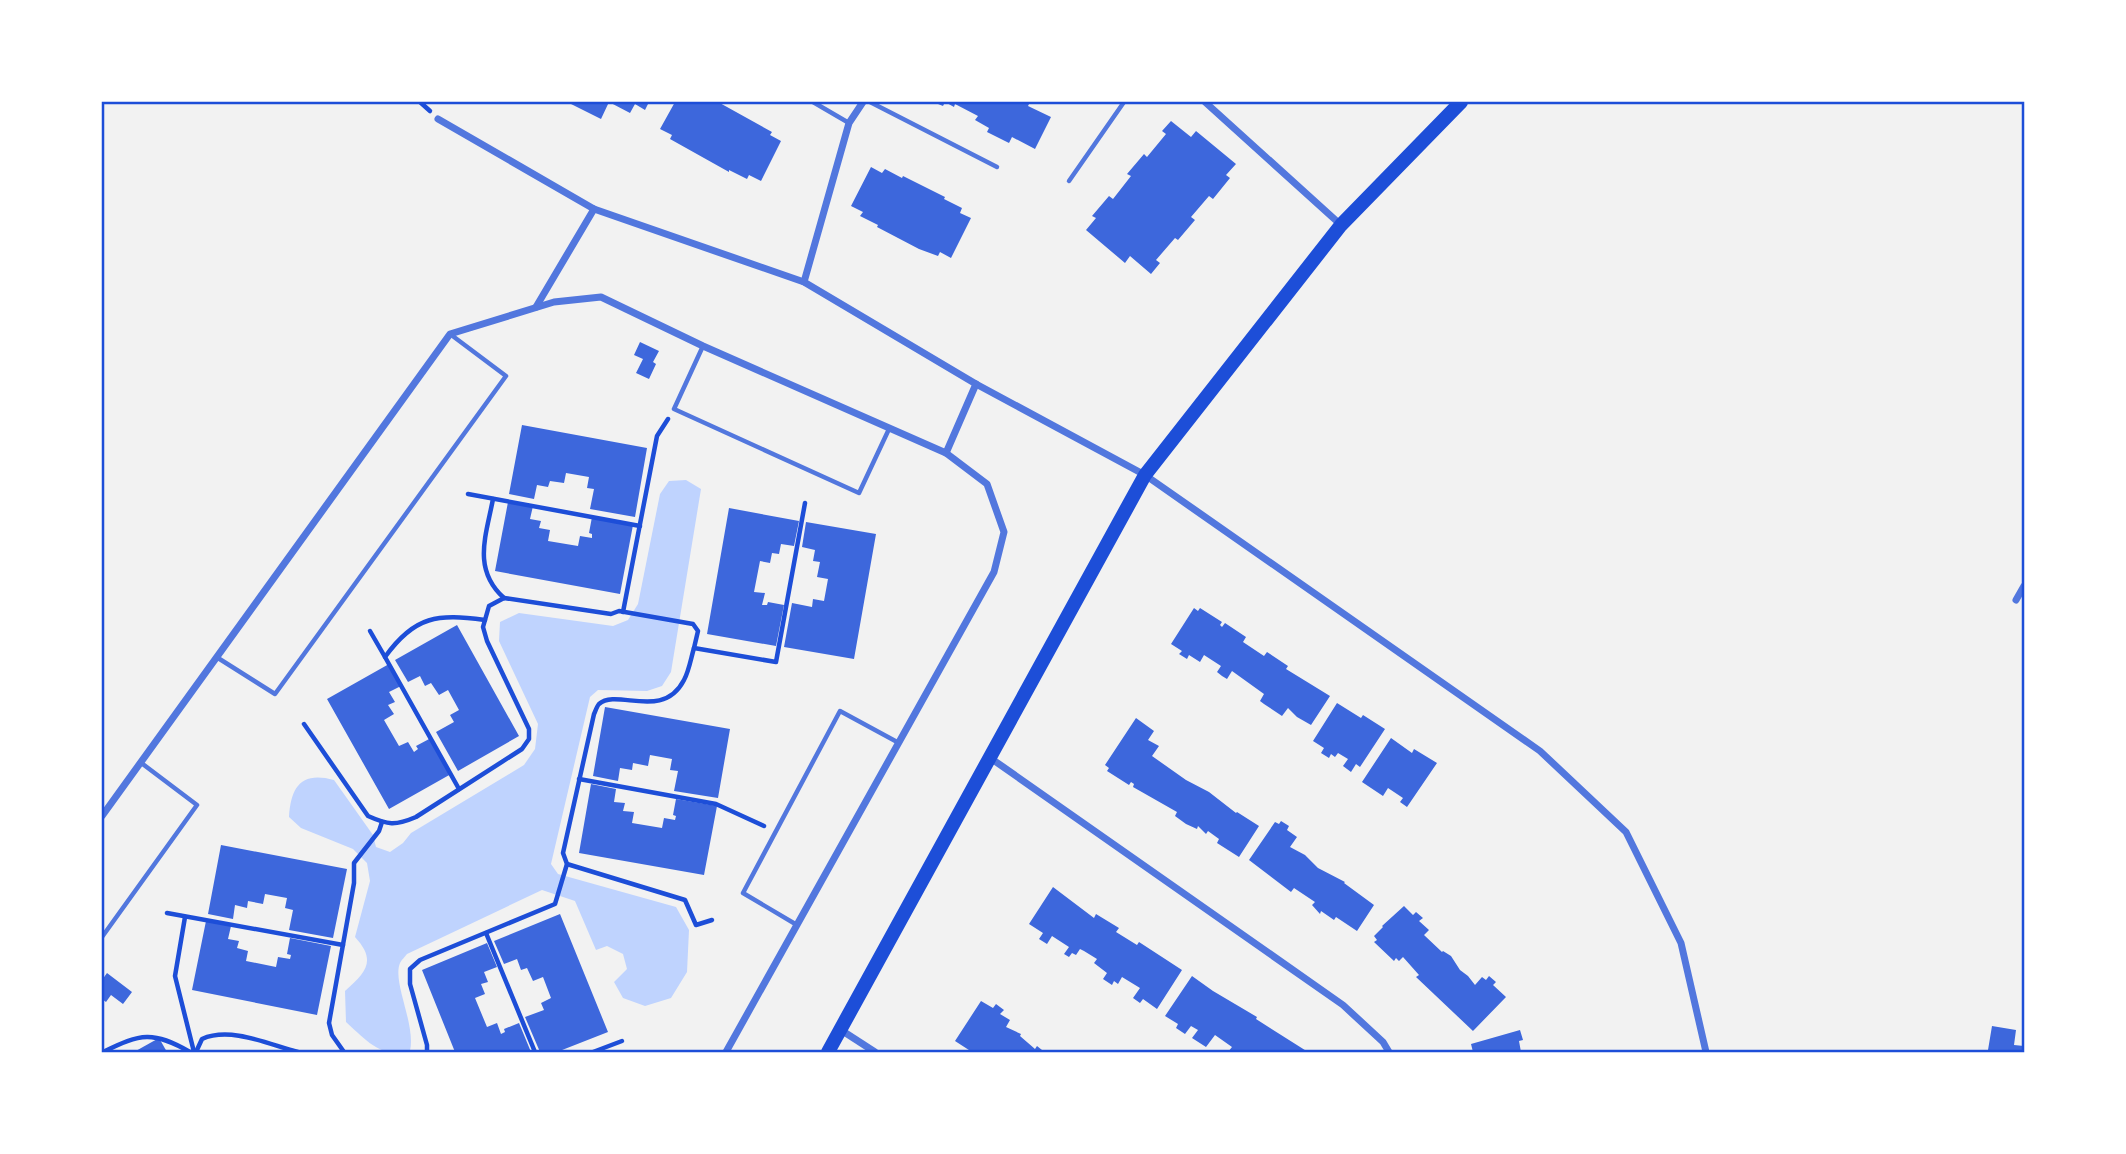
<svg xmlns="http://www.w3.org/2000/svg" width="2126" height="1154" font-family="'Noto Sans',sans-serif">
	<style>
		.water { fill: #bfd3fe }
		.building { fill: #3d67dc }
		.lines { fill: none; stroke-linecap: round; stroke-linejoin: round }
		.path { stroke: #1d4ed8; stroke-width: 4.5 }
		.service { stroke: #5277de; stroke-width: 4.5 }
		.minor { stroke: #5277de; stroke-width: 7 }
		.secondary { stroke: #1d4ed8; stroke-width: 14 }
		.neatline { fill: none; stroke: #1d4ed8; stroke-width: 2.5 }
	</style>
	<rect width="100%" height="100%" fill="#f2f2f2"/>
	<!-- water -->
	<path class="water" d="M686,480l15,9 -30,183 -9,14 -15,5 -49,-1 -8,7 -39,167 7,10 118,33 13,23 -2,42 -16,26 -26,8 -22,-8 -9,-16 13,-13 -4,-15 -16,-8 -11,4 -21,-49 -33,-11 -135,64c-2,3 -5,5 -7,9 -8,19 16,61 10,88 -28,9 -45,-12 -64,-29l-1,-31c21,-19 32,-30 10,-54l15,-56 -3,-18 -14,-14 -52,-21 -12,-11c2,-30 12,-46 45,-37l39,55 3,12 14,5 13,-9 8,-10 113,-68 11,-16 3,-25 -39,-83 1,-19 19,-9 94,13 15,-6 10,-16 22,-110 9,-13z"/>
	<!-- building -->
	<g class="building">
		<path d="M567,102h82l-4,8 -10,-6 -5,9 -21,-11 -8,17z"/>
		<path d="M675,102h43l54,30 -2,3 11,6 -20,40 -12,-6 -2,4 -18,-9v2l-59,-33 2,-4 -12,-6z"/>
		<path d="M933,102h97l-2,4 23,11 -16,32 -23,-12 -3,6 -22,-11 2,-4 -14,-8 3,-4 -23,-12 -1,3 -9,-5 -2,4z"/>
		<path d="M1171,121l20,16 5,-6 40,33 -10,11 4,3 -17,21 -4,-3 -18,21 4,3 -17,20 -3,-2 -19,22 4,3 -9,11 -21,-18 -5,7 -39,-33 10,-12 -4,-2 17,-20 4,3 18,-23 -4,-2 17,-20 3,3 19,-23 -4,-3z"/>
		<path d="M871,167l11,6 3,-4 17,9 1,-2 42,21 -1,2 18,9 -2,5 11,5 -20,40 -11,-6 -2,4 -19,-7 -42,-22 1,-2 -18,-9 3,-4 -12,-6z"/>
		<path d="M640,342l19,9 -6,11 3,2 -7,15 -13,-6 7,-14 -9,-4z"/>
		<path d="M522,425l125,23 -12,69 -45,-8 4,-20 -7,-1 2,-11 -23,-4 -2,10 -14,-2 -2,6 -11,-2 -3,14 -25,-5z"/>
		<path d="M508,502l25,4 -3,13 11,2 -2,7 11,2 -2,11 30,5 2,-10 12,2v-4l-3,-1 3,-16 41,8 -13,69 -125,-23z"/>
		<path d="M729,508l70,13 -5,25 -13,-2 -2,10 -7,-1 -2,10 -10,-2 -6,31 11,1 -3,12h5l1,-3 16,3 -8,41 -69,-12z"/>
		<path d="M806,522l70,12 -22,125 -70,-12 8,-44 20,4 1,-8 11,2 4,-22 -11,-2 3,-15 -7,-1 2,-11 -13,-3z"/>
		<path d="M1194,608l4,3 2,-3 22,14 -2,3 2,2 3,-4 21,14 -3,5 21,14 3,-4 21,14 -2,3 44,27 -19,29 -14,-8 -9,-9 -6,8 -18,-12 -4,-3 4,-7 -32,-23 -5,8 -5,-3 -5,-4 4,-6 -17,-11 -4,7 -11,-7 -2,4 -8,-5 3,-3 -11,-7z"/>
		<path d="M457,625l62,111 -61,35 -22,-39 18,-10 -4,-7 9,-5 -11,-20 -9,5 -8,-12 -6,3 -5,-10 -12,6 -13,-22z"/>
		<path d="M389,664l12,22 -12,6 6,10 -7,3 6,9 -10,6 15,26 9,-4 6,10 4,-3 -2,-3 15,-8 20,36 -62,35 -62,-110z"/>
		<path d="M1337,703l24,15 2,-3 22,14 -25,38 -4,-3 -5,8 -8,-6 5,-7 -10,-6 -3,4 -4,-3 -2,4 -8,-5 3,-5 -11,-7z"/>
		<path d="M605,707l125,22 -12,69 -44,-7 4,-20 -8,-1 2,-11 -22,-4 -2,11 -15,-3 -1,7 -12,-2 -2,13 -25,-5z"/>
		<path d="M1136,718l18,13 -6,9 11,6 -7,10 34,24 23,12 27,21 1,-1 22,14 -20,31 -22,-14 2,-4 -11,-8 -2,3 -8,-8 -1,3 -11,-5 -11,-8 2,-4 -44,-25 1,-3 -3,-2 -2,3 -22,-14 2,-3 -4,-3z"/>
		<path d="M1391,738l21,15 2,-4 23,14 -30,44 -7,-5 3,-4 -15,-10 -5,8 -21,-14z"/>
		<path d="M591,784l25,5 -2,13 11,1 -2,8 11,1 -2,11 30,5 2,-10 11,2 1,-4 -3,-1 3,-16 41,7 -13,69 -125,-22z"/>
		<path d="M1281,821l8,5 -2,4 10,7 -7,10 15,8 13,13 27,14 -1,1 30,22 -17,26 -21,-14 -2,3 -13,-9 -1,3 -8,-9 3,-3 -21,-14 -3,4 -42,-32 26,-38 4,2z"/>
		<path d="M221,845l126,24 -14,69 -44,-8 4,-20 -8,-2 2,-10 -22,-4 -2,10 -15,-3 -1,7 -12,-3 -2,14 -25,-5z"/>
		<path d="M1053,887l41,31 2,-4 23,14 -3,4 21,13 2,-3 43,28 -25,39 -14,-10 -3,4 -7,-5 7,-10 -18,-11 -4,7 -4,-3 -2,4 -9,-6 4,-6 -13,-10 3,-4 -13,-8 -4,-2 -4,6 -4,-2 -3,4 -5,-3 5,-7 -17,-11 -5,8 -8,-5 4,-6 -14,-9z"/>
		<path d="M1404,906l9,9 3,-3 7,6 -4,3 10,9 -5,5 18,17 1,-1 8,5 9,14 8,6 7,9 7,-8 4,3 3,-4 7,6 -3,3 13,12 -33,34 -57,-54 3,-2 -16,-18 -4,4 -3,-3 -2,3 -20,-19 3,-2 -3,-4 9,-9 -1,-1z"/>
		<path d="M560,914l48,118 -51,20h-17l-15,-35 19,-7 -3,-7 10,-5 -8,-21 -10,4 -6,-13 -6,2 -4,-11 -13,5 -10,-23z"/>
		<path d="M206,921l25,5 -3,13 11,2 -2,7 11,3 -2,10 30,6 2,-10 12,2 1,-4 -4,-1 3,-16 41,8 -14,69 -125,-25z"/>
		<path d="M487,943l10,24 -13,5 4,10 -7,2 4,10 -10,4 12,29 10,-4 4,11 4,-2 -1,-3 15,-6 12,29h-76l-33,-82z"/>
		<path d="M107,973l25,19 -9,12 -12,-9 -5,7 -4,-3v-19z"/>
		<path d="M1192,976l21,15 44,26 -1,2 52,33h-80l4,-5 -17,-12 -9,12 -14,-9 6,-8 -7,-4 -6,8 -9,-6 2,-4 -13,-8z"/>
		<path d="M981,1001l12,7 3,-4 8,6 -4,4 10,6 -4,7 15,7 -1,2 15,13 2,-3 5,4 -1,2h-69l-17,-11z"/>
		<path d="M1992,1026l24,4 -2,15 10,1v6h-30l-6,-2z"/>
		<path d="M1520,1030l3,10 -4,1 2,11h-48l-2,-8z"/>
		<path d="M159,1038l8,14h-33z"/>
	</g>
	<g class="lines">
		<!-- path -->
		<g class="path">
			<path d="M420,102l10,9"/>
			<path d="M468,494l172,32"/>
			<path d="M493,499c-7,37 -21,70 11,99"/>
			<path d="M623,612l34,-176 11,-17"/>
			<path d="M370,631l15,26"/>
			<path d="M304,724l64,92c20,9 27,10 48,1l106,-68 7,-10v-10l-42,-88 -4,-14 6,-21 15,-8 107,16 8,-3 74,13 5,7 -4,17 82,14 29,-159"/>
			<path d="M579,779l137,25 48,22"/>
			<path d="M459,789l-74,-132c30,-42 53,-43 100,-37"/>
			<path d="M567,864l118,36 11,25 16,-5"/>
			<path d="M167,913l176,32"/>
			<path d="M185,917l-10,59 19,76"/>
			<path d="M486,933l49,119"/>
			<path d="M103,1052c38,-19 50,-21 87,0"/>
			<path d="M196,1052l6,-13c29,-13 68,6 96,13"/>
			<path d="M344,1052l-12,-17 -3,-12 25,-140v-20l25,-32 3,-9"/>
			<path d="M427,1052v-7l-17,-61v-15l10,-9 135,-56 12,-40 -4,-11 31,-139c1,-2 3,-8 5,-10 18,-16 64,17 85,-24 5,-9 7,-22 10,-32"/>
			<path d="M593,1052l29,-11"/>
		</g>
		<!-- service -->
		<g class="service">
			<path d="M813,102l36,21"/>
			<path d="M870,102l127,65"/>
			<path d="M1069,181l55,-79"/>
			<path d="M703,346l-29,63 185,84 30,-64"/>
			<path d="M218,658l57,36 231,-318 -56,-42"/>
			<path d="M797,925l-54,-32 97,-182 59,32"/>
			<path d="M102,937l95,-132 -57,-43"/>
		</g>
		<!-- minor -->
		<g class="minor">
			<path d="M1205,102l136,123"/>
			<path d="M438,119l156,90 210,73 172,102 169,91 395,276 86,81 55,111 25,109"/>
			<path d="M804,282l45,-159 14,-21"/>
			<path d="M536,307l58,-98"/>
			<path d="M946,453l30,-69"/>
			<path d="M2016,600l8,-14"/>
			<path d="M989,757l354,248 40,37 6,10"/>
			<path d="M102,816l348,-482 104,-32 47,-5 102,49 243,107 41,31 17,48 -10,40 -268,480"/>
			<path d="M841,1030l34,22"/>
		</g>
		<!-- secondary -->
		<path class="secondary" d="M828,1052l317,-577 196,-250 120,-123"/>
	</g>
	<!-- border -->
	<rect width="2126" height="1154" fill="none" stroke="#ffffff" stroke-width="206"/>
	<rect x="103" y="103" width="1920" height="948" class="neatline"/>
</svg>
